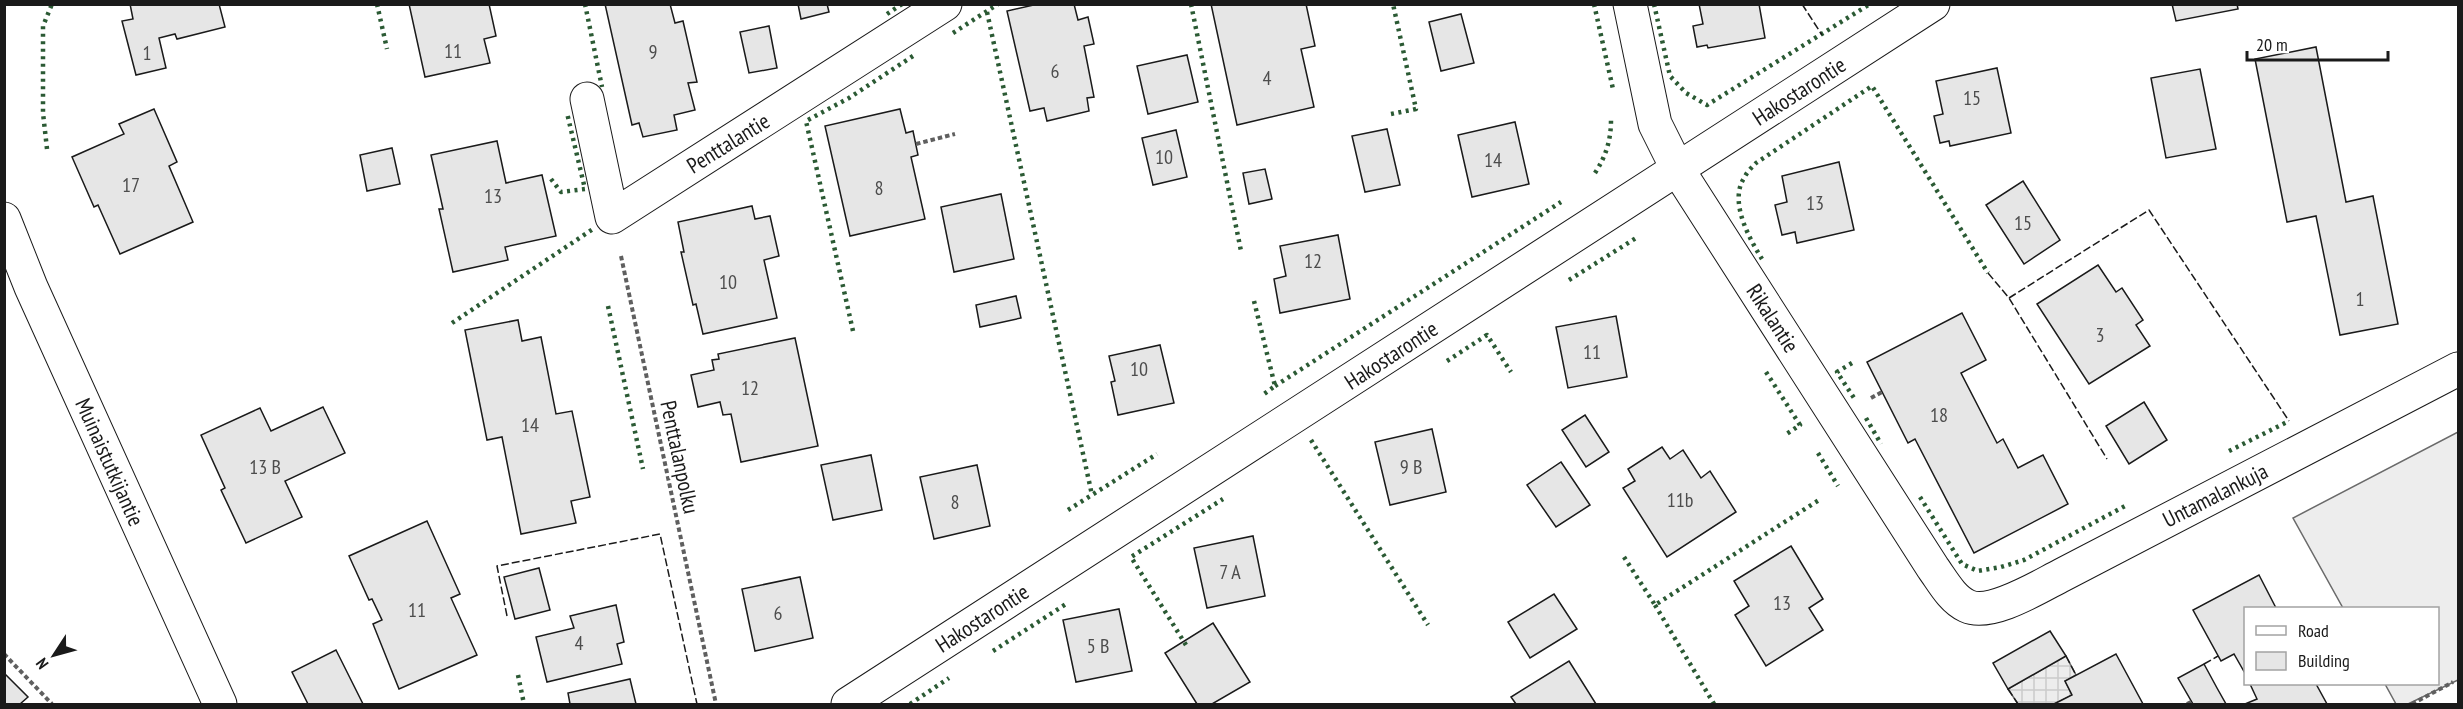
<svg xmlns="http://www.w3.org/2000/svg" width="2463" height="709" font-family="'PT Sans Narrow',sans-serif">
	<style>
		.parking { fill: #ededed; stroke: #6a6a6a; stroke-width: 1.5 }
		.plaza { fill: url(#plaza-grid); stroke: #6a6a6a; stroke-width: 1.5 }
		.building { fill: #e6e6e6; stroke: #1a1a1a; stroke-width: 1.5 }
		.lines { fill: none; stroke-linecap: round; stroke-linejoin: round }
		.street-casing { stroke: #1a1a1a; stroke-width: 35 }
		.path { stroke: #5f5f5f; stroke-width: 4; stroke-dasharray: 4.5 3; stroke-linecap: butt }
		.street { stroke: #fff; stroke-width: 33 }
		.hedge { stroke: #2b5a34; stroke-width: 4.5; stroke-dasharray: 3 4.5; stroke-linecap: butt }
		.fence { stroke: #1a1a1a; stroke-width: 1.5; stroke-dasharray: 8 3; stroke-linecap: butt }
		.labels { text-anchor: middle; dominant-baseline: central; stroke-width: 4.5; stroke-linejoin: round; paint-order: stroke }
		.number-label { font-size: 20px; fill: #4d4d4d }
		.street-label { font-size: 22px; fill: #1a1a1a; stroke: #fff }
	</style>
	<defs>
		<pattern id="plaza-grid" width="8" height="8" patternUnits="userSpaceOnUse" patternTransform="scale(1.5)"><rect width="8" height="8" fill="#ededed"/><path d="M0 4h8M4 0v8" fill="none" stroke="#cbcbcb"/></pattern>
	</defs>
	<rect width="100%" height="100%" fill="#fff"/>
	<!-- parking -->
	<path class="parking" d="M2458,432v248l-50,24h-12l-11,-20h53v-76h-95l-50,-90z"/>
	<!-- plaza -->
	<path class="plaza" d="M2066,656l10,19 -11,6 7,14 -18,9h-36l-10,-15z"/>
	<!-- building -->
	<g class="building">
		<path d="M130,4h89l6,23 -48,12 -2,-5 -16,4 7,30 -30,7 -14,-54 11,-2z"/>
		<path d="M409,4h80l7,32 -12,3 6,24 -65,14z"/>
		<path d="M605,4h65l5,19 8,-2 14,61 -9,1 7,27 -21,5 3,15 -34,7 -4,-14 -7,2z"/>
		<path d="M798,4h29l2,8 -28,7z"/>
		<path d="M1038,4h36l4,16 10,-3 6,27 -10,2 10,51 -7,1 2,13 -42,10 -3,-13 -14,3 -23,-100z"/>
		<path d="M1211,4h95l9,42 -14,3 13,58 -77,18z"/>
		<path d="M1699,4h60l6,34 -57,10 -1,-3 -10,2 -4,-21 10,-2z"/>
		<path d="M2172,4h65l1,5 -62,12z"/>
		<path d="M1461,14l13,49 -33,8 -12,-49z"/>
		<path d="M769,26l8,42 -28,5 -9,-41z"/>
		<path d="M2316,47l30,155 27,-6 25,128 -58,11 -24,-119 -29,6 -32,-163z"/>
		<path d="M1187,55l11,47 -50,12 -11,-48z"/>
		<path d="M1997,68l14,65 -61,13 -1,-5 -9,2 -6,-27 9,-2 -7,-33z"/>
		<path d="M2200,69l16,80 -50,9 -15,-80z"/>
		<path d="M154,109l23,53 -8,4 24,56 -73,32 -22,-49 -4,2 -22,-50 52,-23 -5,-10z"/>
		<path d="M900,109l6,24 7,-2 5,24 -7,2 14,62 -75,17 -25,-110z"/>
		<path d="M1515,122l14,62 -57,13 -14,-62z"/>
		<path d="M1387,129l13,56 -35,7 -13,-56z"/>
		<path d="M1176,130l11,47 -34,8 -11,-47z"/>
		<path d="M497,141l9,42 36,-8 14,61 -51,11 3,13 -55,12 -14,-63h4l-12,-54z"/>
		<path d="M392,148l8,36 -33,7 -7,-36z"/>
		<path d="M1839,162l15,68 -57,13 -2,-11 -13,3 -7,-30 12,-3 -5,-26z"/>
		<path d="M1265,169l7,30 -23,5 -6,-31z"/>
		<path d="M2023,181l37,59 -36,24 -38,-59z"/>
		<path d="M1001,194l13,65 -60,13 -13,-65z"/>
		<path d="M752,206l3,13 15,-3 9,40 -15,4 13,58 -74,16 -7,-30 -3,1 -12,-53h3l-6,-30z"/>
		<path d="M1338,235l12,64 -70,14 -6,-34 12,-3 -6,-30z"/>
		<path d="M2098,265l18,27 6,-4 21,32 -7,5 14,21 -61,38 -52,-80z"/>
		<path d="M1016,296l5,22 -41,9 -4,-22z"/>
		<path d="M1962,313l24,47 -25,13 36,70 6,-4 15,29 25,-13 25,49 -94,49 -59,-114 -7,4 -41,-81z"/>
		<path d="M1616,316l11,61 -59,11 -12,-61z"/>
		<path d="M518,320l4,21 19,-4 15,77 16,-3 18,86 -19,4 5,22 -55,11 -19,-97 -15,3 -22,-110z"/>
		<path d="M795,338l23,108 -77,16 -10,-48 -8,1 -3,-13 -22,5 -7,-32 23,-5 -2,-10 7,-1 -1,-5z"/>
		<path d="M1160,345l14,58 -56,12 -7,-33 4,-1 -6,-25z"/>
		<path d="M2144,402l23,38 -38,24 -23,-38z"/>
		<path d="M323,407l22,46 -60,28 17,36 -56,26 -25,-53 4,-2 -24,-53 59,-27 11,23z"/>
		<path d="M1585,415l24,37 -23,15 -24,-37z"/>
		<path d="M1432,429l14,63 -56,13 -15,-63z"/>
		<path d="M1662,447l8,12 13,-9 18,28 9,-7 26,41 -69,45 -44,-69 12,-7 -7,-12z"/>
		<path d="M871,455l11,55 -49,10 -12,-55z"/>
		<path d="M1561,462l29,43 -34,22 -29,-42z"/>
		<path d="M977,465l13,61 -56,13 -14,-62z"/>
		<path d="M427,521l33,73 -9,4 26,57 -78,34 -26,-65 9,-4 -10,-21 -3,1 -20,-44z"/>
		<path d="M1253,536l12,60 -58,12 -13,-60z"/>
		<path d="M1791,546l32,53 -14,9 14,22 -57,36 -31,-51 14,-9 -15,-25z"/>
		<path d="M539,568l11,42 -35,9 -11,-42z"/>
		<path d="M2259,575l17,33h-30v67l-12,-21 -13,7 -28,-51z"/>
		<path d="M800,577l13,61 -58,13 -13,-62z"/>
		<path d="M1554,594l23,35 -47,29 -22,-36z"/>
		<path d="M616,605l8,37 -7,2 5,20 -75,18 -11,-45 38,-9 -4,-12z"/>
		<path d="M1119,609l13,62 -56,11 -13,-62z"/>
		<path d="M1213,623l37,59 -38,22h-15l-32,-51z"/>
		<path d="M2050,631l16,25 -58,33 -15,-26z"/>
		<path d="M336,650l27,54h-55l-16,-32z"/>
		<path d="M2116,654l27,50h-89l18,-9 -7,-14z"/>
		<path d="M1569,661l27,43h-80l-5,-7z"/>
		<path d="M2204,664l13,24 9,16h-33l-15,-26z"/>
		<path d="M4,673l24,24 -8,7h-16z"/>
		<path d="M630,679l6,25h-66l-2,-11z"/>
		<path d="M2250,684h66l11,20h-82l12,-5z"/>
	</g>
	<g class="lines">
		<!-- street casing -->
		<g class="street-casing">
			<g id="street">
				<path d="M1630,4l25,120 23,46 255,398c10,14 19,31 34,38 24,11 73,-20 95,-31l396,-206"/>
				<path d="M587,99l25,118 333,-213"/>
				<path d="M4,219l27,68 189,417"/>
				<path d="M848,704l1085,-700"/>
			</g>
		</g>
		<!-- path -->
		<g class="path">
			<path d="M916,144l39,-10"/>
			<path d="M621,256l95,448"/>
			<path d="M1871,398l11,-6"/>
			<path d="M4,654l48,50"/>
			<path d="M2187,704l4,-2"/>
			<path d="M2412,704l41,-22"/>
		</g>
		<!-- street -->
		<use href="#street" class="street"/>
		<!-- hedge -->
		<g class="hedge">
			<path d="M377,4l10,45"/>
			<path d="M585,4l17,83"/>
			<path d="M1191,4l50,247"/>
			<path d="M1594,4l19,85"/>
			<path d="M1654,4l16,72 16,17 21,12 163,-101"/>
			<path d="M987,12l105,483"/>
			<path d="M887,14l15,-10"/>
			<path d="M953,33l45,-29"/>
			<path d="M1391,114l25,-5 -23,-105"/>
			<path d="M47,149l-4,-36v-87l9,-22"/>
			<path d="M1595,173c11,-17 16,-33 16,-53"/>
			<path d="M551,179l10,13 24,-3 -18,-76"/>
			<path d="M1762,259c-13,-21 -33,-57 -18,-81 3,-6 8,-11 12,-15l116,-77 116,187"/>
			<path d="M1569,280l67,-42"/>
			<path d="M1254,301l21,85 -11,8"/>
			<path d="M608,306l35,163"/>
			<path d="M452,323l141,-94"/>
			<path d="M853,331l-47,-210 43,-23 64,-42"/>
			<path d="M1447,361l40,-26 24,37"/>
			<path d="M1852,363l-15,9 17,26"/>
			<path d="M1766,372l34,53 -15,10"/>
			<path d="M1275,386l286,-184"/>
			<path d="M1866,418l15,26"/>
			<path d="M1311,440l117,185"/>
			<path d="M2229,451l60,-30"/>
			<path d="M1818,453l20,33"/>
			<path d="M1920,497l42,67 16,7 23,-4 23,-7 101,-54"/>
			<path d="M1068,510l89,-56"/>
			<path d="M1624,557l31,48 164,-105"/>
			<path d="M1655,605l59,99"/>
			<path d="M1186,645l-55,-88 92,-58"/>
			<path d="M993,651l73,-47"/>
			<path d="M518,675l6,29"/>
			<path d="M910,704l39,-26"/>
		</g>
		<!-- fence -->
		<g class="fence">
			<path d="M1802,4l20,31"/>
			<path d="M1988,273l21,25 98,161"/>
			<path d="M2009,298l140,-88 140,211"/>
			<path d="M507,616l-10,-50 163,-32 37,170"/>
			<path d="M2066,656l10,19"/>
			<path d="M2204,664l14,-8"/>
			<path d="M2008,689l10,15"/>
		</g>
	</g>
	<g class="labels">
		<!-- number labels -->
		<g class="number-label">
			<text x="453" y="51">11</text>
			<text x="653" y="52">9</text>
			<text x="147" y="53">1</text>
			<text x="1055" y="71">6</text>
			<text x="1267" y="78">4</text>
			<text x="1972" y="98">15</text>
			<text x="1164" y="157">10</text>
			<text x="1493" y="160">14</text>
			<text x="131" y="185">17</text>
			<text x="879" y="188">8</text>
			<text x="493" y="196">13</text>
			<text x="1815" y="203">13</text>
			<text x="2023" y="223">15</text>
			<text x="1313" y="261">12</text>
			<text x="728" y="282">10</text>
			<text x="2360" y="299">1</text>
			<text x="2100" y="335">3</text>
			<text x="1592" y="352">11</text>
			<text x="1139" y="369">10</text>
			<text x="750" y="388">12</text>
			<text x="1939" y="415">18</text>
			<text x="530" y="425">14</text>
			<text x="265" y="467">13 B</text>
			<text x="1411" y="467">9 B</text>
			<text x="1680" y="500">11b</text>
			<text x="955" y="502">8</text>
			<text x="1230" y="572">7 A</text>
			<text x="1782" y="603">13</text>
			<text x="417" y="610">11</text>
			<text x="778" y="613">6</text>
			<text x="579" y="643">4</text>
			<text x="1098" y="646">5 B</text>
		</g>
		<!-- street labels -->
		<g class="street-label">
			<text transform="translate(1799 91) rotate(-33)">Hakostarontie</text>
			<text transform="translate(728 143) rotate(-32)">Penttalantie</text>
			<text transform="translate(1773 318) rotate(57)">Rikalantie</text>
			<text transform="translate(1391 355) rotate(-33)">Hakostarontie</text>
			<text transform="translate(680 457) rotate(78)">Penttalanpolku</text>
			<text transform="translate(110 462) rotate(66)">Muinaistutkijantie</text>
			<text transform="translate(2215 495) rotate(-27)">Untamalankuja</text>
			<text transform="translate(982 618) rotate(-33)">Hakostarontie</text>
		</g>
	</g>
	<!-- border -->
	<rect width="2463" height="709" fill="none" stroke="#1a1a1a" stroke-width="12"/>
	<!-- legend -->
	<rect x="2244" y="607" width="195" height="78" fill="#ffffff" stroke="#a3a3a3" stroke-width="1.5"/>
	<rect x="2256" y="626" width="30" height="9" fill="#ffffff" stroke="#a3a3a3" stroke-width="1.5"/>
	<text x="2298" y="637" font-size="18" fill="#1a1a1a">Road</text>
	<rect x="2256" y="652" width="30" height="18" fill="#e6e6e6" stroke="#a3a3a3" stroke-width="1.5"/>
	<text x="2298" y="667" font-size="18" fill="#1a1a1a">Building</text>
	<!-- north arrow -->
	<g transform="translate(54 655) rotate(234)" stroke="#ffffff" stroke-width="4.5" paint-order="stroke">
	<path d="M0-4.5L10 22L0 15L-10 22Z" fill="#1a1a1a"/>
	<text y="-9" font-size="16" font-weight="bold" text-anchor="middle" fill="#1a1a1a">N</text>
	</g>
	<!-- scale -->
	<path d="M2247 51v9h141v-9" fill="none" stroke="#1a1a1a" stroke-width="3"/>
	<text x="2256" y="51" font-size="18" fill="#1a1a1a" stroke="#ffffff" stroke-width="4.5" paint-order="stroke">20 m</text>
</svg>
